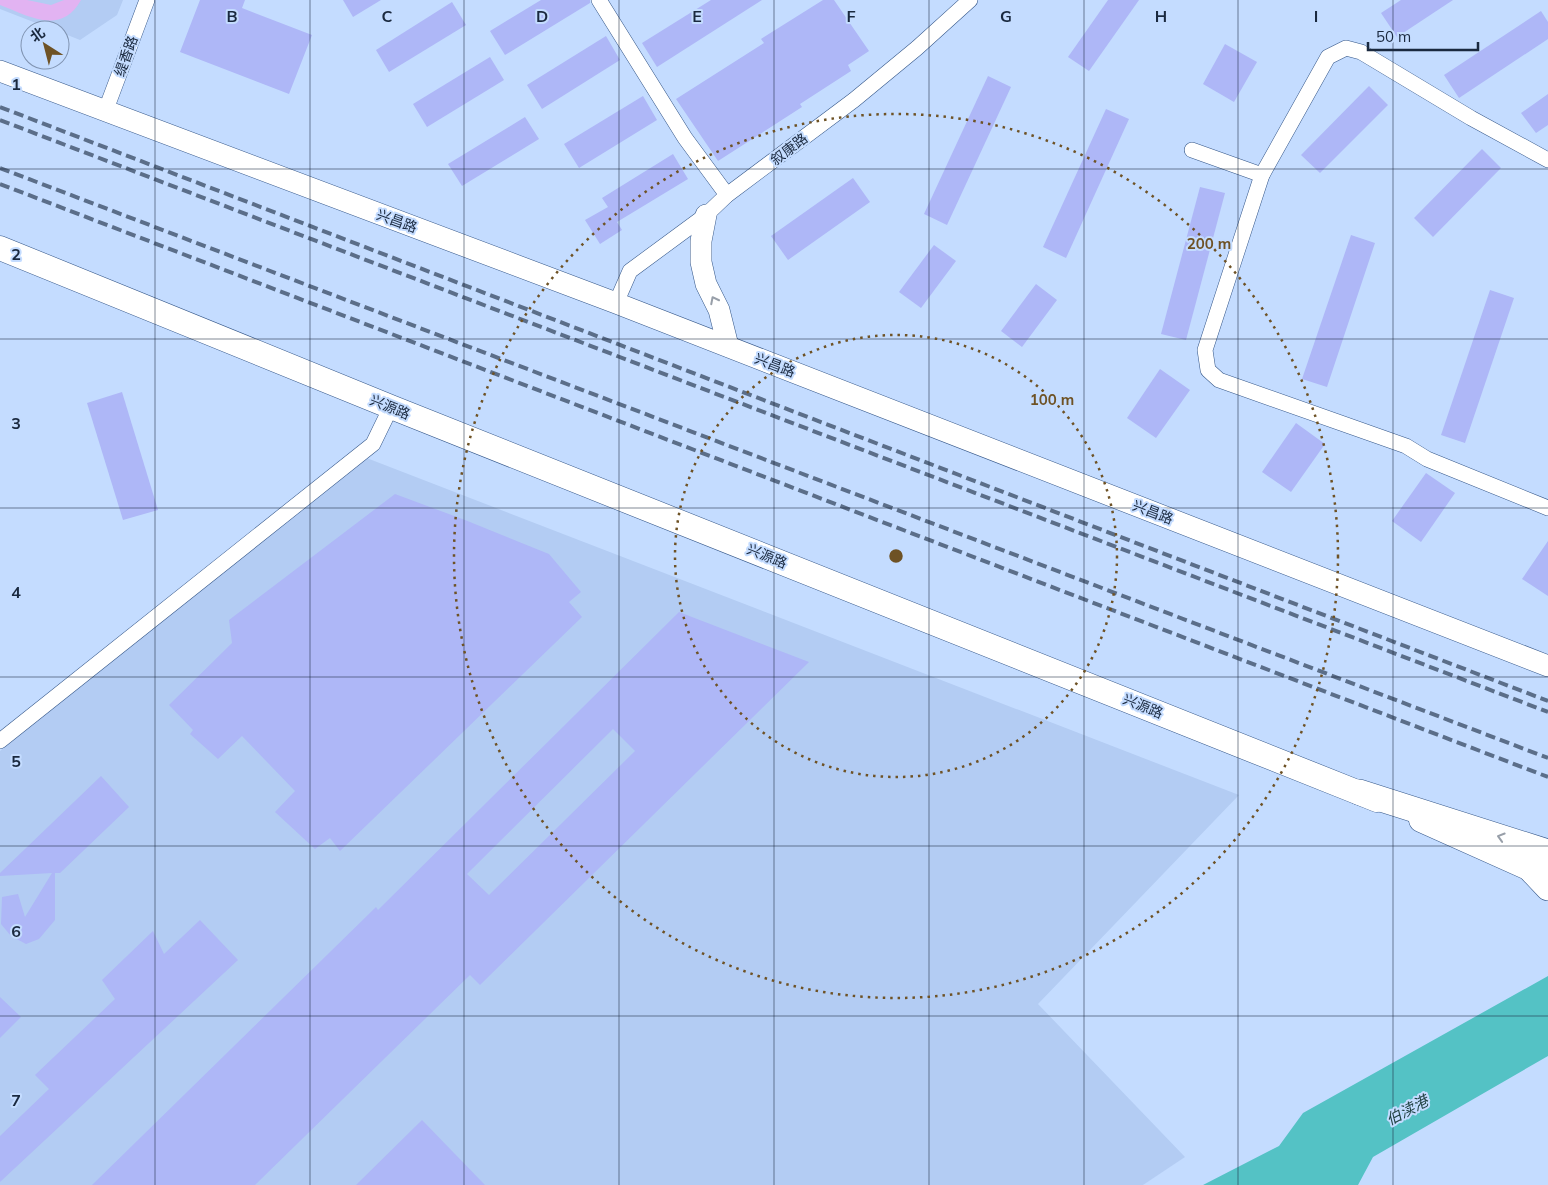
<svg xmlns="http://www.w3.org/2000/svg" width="1548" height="1185" font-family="Mulish,'Noto Sans SC',sans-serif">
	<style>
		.built { fill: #b3ccf3 }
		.green { fill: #e2b3f2 }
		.water { fill: #54c2c5 }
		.building { fill: #aeb7f7; fill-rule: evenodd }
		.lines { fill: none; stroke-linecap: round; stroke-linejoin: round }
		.minor-casing { stroke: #355789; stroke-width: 16 }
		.secondary-casing { stroke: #355789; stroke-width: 22 }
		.primary-casing { stroke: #355789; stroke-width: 25 }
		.trunk-casing { stroke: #355789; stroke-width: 26 }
		.minor { stroke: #fff; stroke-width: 15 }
		.secondary { stroke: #fff; stroke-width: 21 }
		.primary { stroke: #fff; stroke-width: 24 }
		.trunk { stroke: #fff; stroke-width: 25 }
		.rail { stroke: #5b6e89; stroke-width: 4; stroke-dasharray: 10 5; stroke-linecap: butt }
		.oneway { stroke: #989fa9 }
		.grid { fill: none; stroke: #1a293f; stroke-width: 1; stroke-opacity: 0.55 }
		.ring { fill: none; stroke: #6e5225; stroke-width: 2.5; stroke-dasharray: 2.5 5 }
		.labels { text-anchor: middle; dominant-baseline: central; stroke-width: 4; stroke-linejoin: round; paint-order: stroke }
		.street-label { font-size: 14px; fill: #1a293f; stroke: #c4dcff }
		.water-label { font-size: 15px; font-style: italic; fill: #214243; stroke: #c4dcff }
		.grid-label { font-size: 16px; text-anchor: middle; font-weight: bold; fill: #1a293f; stroke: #c4dcff; stroke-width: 4; stroke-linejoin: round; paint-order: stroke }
		.centre { fill: #6e5225; stroke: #c4dcff; stroke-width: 2.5 }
		.ring-label { font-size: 15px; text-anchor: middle; font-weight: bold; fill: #6e5225; stroke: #c4dcff; stroke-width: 4; stroke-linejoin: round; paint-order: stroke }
	</style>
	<rect width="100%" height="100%" fill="#c4dcff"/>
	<!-- built -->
	<g class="built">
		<path d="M0,0h123l-6,15 -37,25 -20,-8v-2h-6l-54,-21z"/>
		<path d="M364,457l875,338 -201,209 147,153 -42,28h-1143v-434z"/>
	</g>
	<!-- green -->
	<path class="green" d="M0,0h27l24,5 13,-5h17c-20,36 -52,16 -81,5z"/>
	<!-- water -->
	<path class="water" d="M1548,976v80l-175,101 -15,28h-155l76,-39 24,-33z"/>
	<!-- building -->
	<g class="building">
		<path d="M200,0h45l-3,8 70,27 -23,59 -109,-42z"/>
		<path d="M343,0h38l-28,17z"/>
		<path d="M541,0h49v3l-85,52 -15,-24z"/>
		<path d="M711,0h51l-105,67 -15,-24z"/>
		<path d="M823,0h11l35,51 -21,14 3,6 -51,33 2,3 -84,54 -42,-62 88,-56 -3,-4z"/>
		<path d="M1108,0h31l-50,71 -21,-14z"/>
		<path d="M1401,0h52l-56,37 -16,-24z"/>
		<path d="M452,2l14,23 -77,47 -13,-22z"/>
		<path d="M1541,11l7,11v17l-89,59 -15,-23z"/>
		<path d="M606,36l14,24 -78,49 -15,-24z"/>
		<path d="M1225,44l32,18 -23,40 -31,-18z"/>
		<path d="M490,57l14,23 -77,47 -14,-23z"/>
		<path d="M988,76l23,11 -64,138 -23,-11z"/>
		<path d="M1369,86l19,19 -68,68 -19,-18z"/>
		<path d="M1548,94v31l-12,8 -15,-20z"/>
		<path d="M643,96l14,24 -78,48 -15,-24z"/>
		<path d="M1106,109l23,10 -63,139 -23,-11z"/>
		<path d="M525,117l14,22 -77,47 -14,-22z"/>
		<path d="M1482,149l19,19 -68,69 -19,-19z"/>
		<path d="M673,154l15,25 -71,43 5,8 -22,14 -15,-24 23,-13 -6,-9z"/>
		<path d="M853,178l17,24 -82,58 -17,-24z"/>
		<path d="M1200,187l25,6 -39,147 -25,-6z"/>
		<path d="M1351,235l24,8 -48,144 -25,-8z"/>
		<path d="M934,245l22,16 -35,47 -22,-16z"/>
		<path d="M1036,284l21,16 -35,47 -21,-16z"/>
		<path d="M1490,290l24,8 -49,145 -24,-8z"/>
		<path d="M1160,369l30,21 -34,48 -29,-20z"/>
		<path d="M122,392l36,118 -35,10 -36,-117z"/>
		<path d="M1296,423l29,21 -34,48 -29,-20z"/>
		<path d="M1426,473l29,20 -34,49 -29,-21z"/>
		<path d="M395,494l70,26 84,34 32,38 -12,10 13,15 -242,234 -10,-13 -15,11 -40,-37 20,-21 -53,-55 -24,23 -28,-25 3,-4 -24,-25 63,-62 -3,-23z"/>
		<path d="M1548,541v55l-26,-17z"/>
		<path d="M679,612l130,50 -329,323 -10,-10 -215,210h-163l284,-278 2,3zM613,729l22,22 -146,144 -22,-21z"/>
		<path d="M101,776l28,31 -69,66h-5v47l-16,19 -13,5 -15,-8 -10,-12 1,-27 16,-3 7,23 27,-44 -52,3v-3z"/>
		<path d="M200,920l38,40 -238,222v-46l49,-47 -14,-14 80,-76 -13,-19 51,-49 11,23z"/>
		<path d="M0,997l21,20 -21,21z"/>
		<path d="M422,1120l63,65h-129z"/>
	</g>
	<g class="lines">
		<!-- minor casing -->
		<g class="minor-casing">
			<g id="minor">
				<path d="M599,0l86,138 42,57"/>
				<path d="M105,112l42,-112"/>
				<path d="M1192,150l70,25"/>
				<path d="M1548,160l-77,-42 -110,-66 -15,-4 -18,9 -66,118 -57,175 3,20 11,10 187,66 21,13 121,49"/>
				<path d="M616,303l14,-32 76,-56 21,-20 127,-95 63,-52 53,-48"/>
				<path d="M0,741l373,-297 18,-37"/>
			</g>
		</g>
		<!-- secondary casing -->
		<g class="secondary-casing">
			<g id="secondary">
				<path d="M0,71l616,232 932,363"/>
				<path d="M706,215l-5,26v21l5,22 13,26 9,36"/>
			</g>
		</g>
		<!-- primary casing -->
		<g class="primary-casing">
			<g id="primary">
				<path d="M0,248l391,159 986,393"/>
				<path d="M1421,820l127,57"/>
			</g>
		</g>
		<!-- trunk casing -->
		<g class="trunk-casing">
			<g id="trunk">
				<path d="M1359,792l189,60"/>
				<path d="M1531,870l17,18"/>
			</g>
		</g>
		<!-- minor -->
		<use href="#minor" class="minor"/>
		<!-- secondary -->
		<use href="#secondary" class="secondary"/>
		<!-- primary -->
		<use href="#primary" class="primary"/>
		<!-- trunk -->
		<use href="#trunk" class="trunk"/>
		<!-- rail -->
		<g class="rail">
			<path d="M0,107l1548,594"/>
			<path d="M0,120l1548,592"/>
			<path d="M0,168l1548,590"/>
			<path d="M0,184l1548,593"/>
		</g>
	</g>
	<!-- one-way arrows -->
	<defs><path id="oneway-chevron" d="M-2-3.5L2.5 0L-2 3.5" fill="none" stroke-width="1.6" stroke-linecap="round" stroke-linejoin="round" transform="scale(1.25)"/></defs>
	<g class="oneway">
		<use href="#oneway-chevron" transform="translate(714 300) rotate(-117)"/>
		<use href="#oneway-chevron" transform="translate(1501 837) rotate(-163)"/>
	</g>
	<!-- grid -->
	<path class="grid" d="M155,0v1185M310,0v1185M464,0v1185M619,0v1185M774,0v1185M929,0v1185M1084,0v1185M1238,0v1185M1393,0v1185M0,169h1548M0,339h1548M0,508h1548M0,677h1548M0,846h1548M0,1016h1548"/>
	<!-- distance rings -->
	<g class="ring">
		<circle cx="896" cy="556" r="221"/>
		<circle cx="896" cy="556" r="442"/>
	</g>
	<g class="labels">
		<!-- street labels -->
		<g class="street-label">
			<text transform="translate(126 56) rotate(-70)">缇香路</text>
			<text transform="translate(789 149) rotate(-37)">叙康路</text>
			<text transform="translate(397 221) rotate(20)">兴昌路</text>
			<text transform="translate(775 365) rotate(21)">兴昌路</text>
			<text transform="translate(390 407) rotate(22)">兴源路</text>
			<text transform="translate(1153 512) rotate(21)">兴昌路</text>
			<text transform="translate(767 556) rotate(22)">兴源路</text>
			<text transform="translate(1143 706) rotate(22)">兴源路</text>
		</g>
		<!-- water labels -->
		<g class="water-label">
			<text transform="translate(1407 1110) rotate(-28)">伯渎港</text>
		</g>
	</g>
	<g class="grid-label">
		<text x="232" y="22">B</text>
		<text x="387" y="22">C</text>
		<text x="542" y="22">D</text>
		<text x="697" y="22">E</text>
		<text x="851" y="22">F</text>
		<text x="1006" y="22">G</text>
		<text x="1161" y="22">H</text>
		<text x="1316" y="22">I</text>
		<text x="16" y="90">1</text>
		<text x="16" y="260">2</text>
		<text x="16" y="429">3</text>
		<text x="16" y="598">4</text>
		<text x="16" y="767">5</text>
		<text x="16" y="937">6</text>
		<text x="16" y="1106">7</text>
	</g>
	<circle cx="896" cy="556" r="8" class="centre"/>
	<g class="ring-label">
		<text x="1209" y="249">200 m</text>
		<text x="1052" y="405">100 m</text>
	</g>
	<!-- north arrow -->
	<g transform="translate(45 45) rotate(324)"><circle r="24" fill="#c4dcff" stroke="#8094b2"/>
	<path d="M0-4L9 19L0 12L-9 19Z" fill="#6e5225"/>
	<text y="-8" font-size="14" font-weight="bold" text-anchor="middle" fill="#1a293f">北</text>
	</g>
	<!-- scale -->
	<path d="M1368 42v8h110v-8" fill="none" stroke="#1a293f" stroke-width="2.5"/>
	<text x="1376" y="42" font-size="15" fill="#1a293f" stroke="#c4dcff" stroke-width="4" paint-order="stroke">50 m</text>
</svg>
